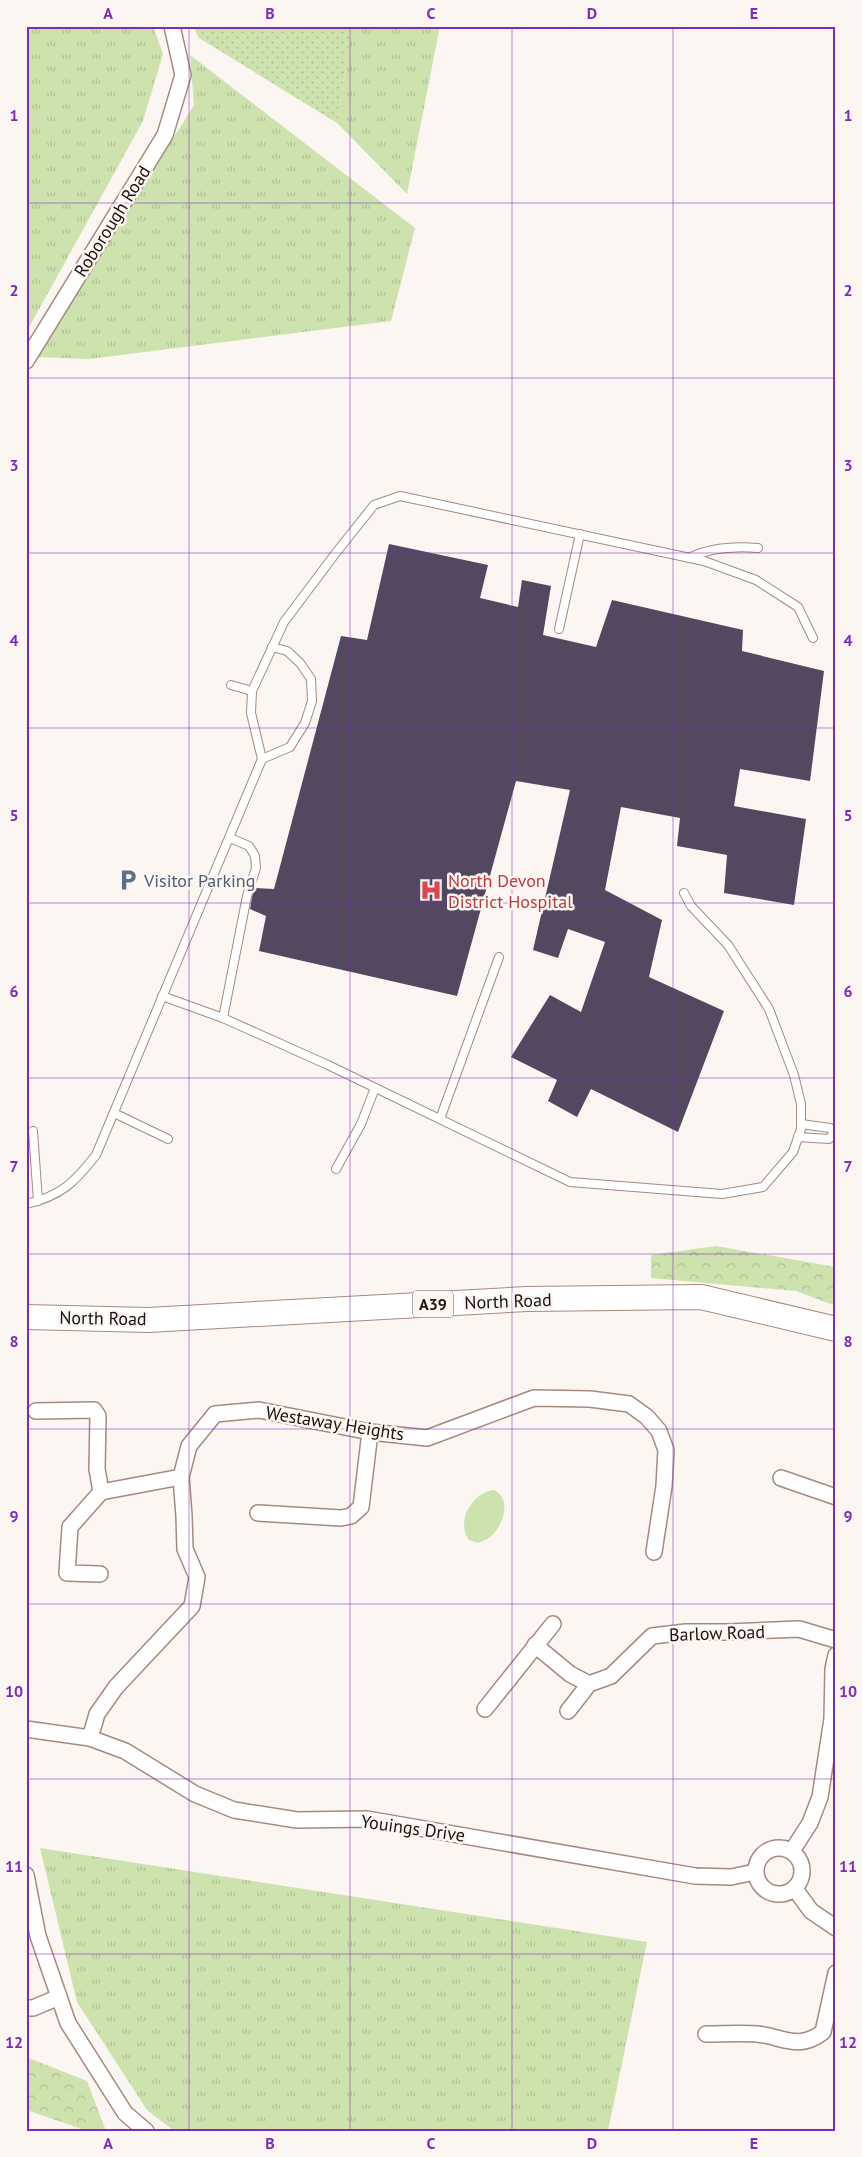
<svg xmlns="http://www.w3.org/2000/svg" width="862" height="2157" font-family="'PT Sans',sans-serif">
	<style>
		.grass { fill: url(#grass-tufts) }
		.forest { fill: url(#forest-crowns) }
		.park { fill: #cee2ae }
		.garden { fill: url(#garden-dots) }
		.building { fill: #53485f }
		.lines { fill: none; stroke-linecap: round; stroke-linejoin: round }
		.lane-casing { stroke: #a68a7e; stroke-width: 10 }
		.street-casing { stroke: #a68a7e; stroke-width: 18 }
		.primary-casing { stroke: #a68a7e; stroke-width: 26 }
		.lane { stroke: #fff; stroke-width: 8 }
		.street { stroke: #fff; stroke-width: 15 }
		.primary { stroke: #fff; stroke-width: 24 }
		.grid { fill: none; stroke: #7b2cbf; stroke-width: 1; stroke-opacity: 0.55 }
		.labels { text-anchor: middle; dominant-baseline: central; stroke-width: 5; stroke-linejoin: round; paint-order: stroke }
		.shield { fill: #fcf6f3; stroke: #5f5652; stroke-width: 1 }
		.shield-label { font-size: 16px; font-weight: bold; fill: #1c120d }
		.street-label { font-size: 18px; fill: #1c120d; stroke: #fcf6f3 }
		.service-label { font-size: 18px; fill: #4e5e75; stroke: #fcf6f3; text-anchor: start }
		.health-label { font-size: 18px; fill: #be3a42; stroke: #fcf6f3; text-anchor: start }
		.neatline { fill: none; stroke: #7b2cbf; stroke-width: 2 }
		.grid-label { font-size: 16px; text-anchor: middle; font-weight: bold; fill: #7b2cbf }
	</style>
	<defs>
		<pattern id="grass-tufts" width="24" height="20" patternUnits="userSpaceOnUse" patternTransform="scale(1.25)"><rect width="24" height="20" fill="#cee2ae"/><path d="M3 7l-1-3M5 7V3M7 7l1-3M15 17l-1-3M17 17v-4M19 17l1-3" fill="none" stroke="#b0c194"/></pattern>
		<pattern id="forest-crowns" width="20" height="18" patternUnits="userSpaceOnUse" patternTransform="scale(1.25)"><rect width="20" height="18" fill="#cee2ae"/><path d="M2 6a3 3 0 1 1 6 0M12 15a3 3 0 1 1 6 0" fill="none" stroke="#b0c194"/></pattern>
		<pattern id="garden-dots" width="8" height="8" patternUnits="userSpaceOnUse" patternTransform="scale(1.25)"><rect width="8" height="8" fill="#cee2ae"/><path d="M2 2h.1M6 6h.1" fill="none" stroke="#b0c194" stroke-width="1.8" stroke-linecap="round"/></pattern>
	</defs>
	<rect width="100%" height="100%" fill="#fcf6f3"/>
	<!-- grass -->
	<g class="grass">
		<path d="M26,26h127l10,28 -20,67 -117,212z"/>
		<path d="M352,26h88l-33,168 -70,-71z"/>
		<path d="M190,55l225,173 -24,93 -302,38 -53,-2 158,-252z"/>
		<path d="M40,1848l607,94 -39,189h-434l-27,-21 -70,-108z"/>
	</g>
	<!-- forest -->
	<g class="forest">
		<path d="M716,1246l120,21v39l-40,-15 -145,-13v-23z"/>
		<path d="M26,2057l61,24 19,50h-18l-62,-21z"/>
	</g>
	<!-- park -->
	<path class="park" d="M494,1490c19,9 9,37 -5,48 -2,2 -7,3 -11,5l-9,-3c-14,-19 4,-48 25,-50z"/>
	<!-- garden -->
	<path class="garden" d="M193,26h159l-15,97 -138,-85z"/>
	<!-- building -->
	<path class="building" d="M389,544l99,21 -8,33 38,9 4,-27 29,6 -8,49 53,12 16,-47 131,30 -1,21 82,20 -14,110 -70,-12 -6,37 72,13 -12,86 -70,-12 3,-38 -50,-9 3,-28 -59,-11 -16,83 57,30 -13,57 75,34 -46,121 -87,-43 -14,28 -29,-16 9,-21 -46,-23 39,-62 31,17 24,-70 -37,-13 -10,29 -25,-8 37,-160 -54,-9 -59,215 -198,-45 7,-35 -16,-7 2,-12 3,-9 19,1 67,-253 26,4z"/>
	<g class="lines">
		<!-- lane casing -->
		<g class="lane-casing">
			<g id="lane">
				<path d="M689,558c22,-11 45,-12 69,-10"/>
				<path d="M559,629l21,-95"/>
				<path d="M231,685l21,6"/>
				<path d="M262,759l28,-12 15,-24 7,-22 -1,-22 -11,-16 -13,-12 -15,-4"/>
				<path d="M162,996l61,22 105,47 242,117 152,12 41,-7 30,-35 8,-23v-25l-7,-29 -25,-66 -41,-64 -37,-39 -7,-13"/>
				<path d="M223,1018l24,-122 9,-28 -1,-12 -6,-10 -19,-8"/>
				<path d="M114,1113l54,26"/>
				<path d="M440,1119l59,-162"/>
				<path d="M33,1131l5,70"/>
				<path d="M798,1137l31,2 5,-6 -4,-5 -29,-4"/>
				<path d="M336,1169l25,-45 14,-36"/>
				<path d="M26,1204c35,-8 49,-22 70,-49l166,-396 -11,-46 1,-22 32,-69 51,-68 39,-49 26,-9 304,65 52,19 42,27 15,31"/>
			</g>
		</g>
		<!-- street casing -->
		<g class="street-casing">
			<g id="street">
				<path d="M26,361l139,-226 18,-60 -11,-49"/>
				<path d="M36,1411l58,-1 4,6 -1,53 4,23"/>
				<path d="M781,1478l55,19"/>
				<path d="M258,1513l83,5 10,-2 10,-9 9,-75"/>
				<path d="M100,1574l-33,-1 3,-46 31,-35 80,-15"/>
				<path d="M535,1645l35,29 19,10"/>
				<path d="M485,1709l68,-85"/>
				<path d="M568,1711l21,-27 22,-8 41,-40 34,-4h42l71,-3 37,11"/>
				<path d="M26,1729l64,9 35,13 70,43 39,16 63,10 70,-1 328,57 36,1 24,-5"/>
				<path d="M90,1738l7,-24 19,-27 76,-81 5,-29 -12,-28 -1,-33 -3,-39 8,-31 26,-32 44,-4 111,22 57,6 107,-40 56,1 39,5 18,13 12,14 7,19 -2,36 -10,66"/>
				<circle cx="779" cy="1871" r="23"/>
				<path d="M792,1851l18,-28 10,-26 12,-78 1,-50 3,-14"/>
				<path d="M26,1875l12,61 30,87 57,90 21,18"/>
				<path d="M795,1889l16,22 25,17"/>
				<path d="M26,2008h7l26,-11"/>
				<path d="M706,2034c17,0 34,-1 51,0 27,3 41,17 66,-2l13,-59"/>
			</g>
		</g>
		<!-- primary casing -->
		<g class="primary-casing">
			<path id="primary" d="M26,1317l122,3 379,-21 174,-2 135,32"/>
		</g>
		<!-- lane -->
		<use href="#lane" class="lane"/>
		<!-- street -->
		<use href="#street" class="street"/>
		<!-- primary -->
		<use href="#primary" class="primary"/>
	</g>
	<!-- grid -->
	<path class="grid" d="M189,26v2105M350,26v2105M512,26v2105M673,26v2105M26,203h810M26,378h810M26,553h810M26,728h810M26,903h810M26,1078h810M26,1254h810M26,1429h810M26,1604h810M26,1779h810M26,1954h810"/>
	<!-- icons -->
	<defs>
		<g id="parking-bare" transform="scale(1.725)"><path d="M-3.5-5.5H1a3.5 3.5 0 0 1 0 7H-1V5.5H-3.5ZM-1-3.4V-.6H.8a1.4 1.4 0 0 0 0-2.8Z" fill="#5c6f8a" stroke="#fcf6f3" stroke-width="2.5" paint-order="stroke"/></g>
		<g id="hospital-bare" transform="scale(1.725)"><path d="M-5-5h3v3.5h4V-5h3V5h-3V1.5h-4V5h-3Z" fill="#e0444e" stroke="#fcf6f3" stroke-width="2.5" paint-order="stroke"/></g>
	</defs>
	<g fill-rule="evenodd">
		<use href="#parking-bare" x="128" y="880"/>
		<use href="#hospital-bare" x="431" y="890"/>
	</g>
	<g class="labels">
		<!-- shield labels -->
		<rect class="shield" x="413" y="1290.5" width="40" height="27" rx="4"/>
		<g class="shield-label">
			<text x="433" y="1304">A39</text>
		</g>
		<!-- street labels -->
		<g class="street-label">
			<text transform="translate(112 221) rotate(-58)">Roborough Road</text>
			<text transform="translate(508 1301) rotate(-2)">North Road</text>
			<text transform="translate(103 1318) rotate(1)">North Road</text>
			<text transform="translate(335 1423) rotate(9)">Westaway Heights</text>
			<text transform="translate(717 1633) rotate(-2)">Barlow Road</text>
			<text transform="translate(413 1828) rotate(8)">Youings Drive</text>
		</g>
		<!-- service labels -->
		<g class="service-label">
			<text x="144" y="880">Visitor Parking</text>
		</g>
		<!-- health labels -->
		<g class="health-label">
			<text x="448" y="880">North Devon<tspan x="448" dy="21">District Hospital</tspan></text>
		</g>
	</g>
	<!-- border -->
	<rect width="862" height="2157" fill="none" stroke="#fcf6f3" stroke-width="55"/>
	<rect x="28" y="28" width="806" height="2102" class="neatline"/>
	<g class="grid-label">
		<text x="108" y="19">A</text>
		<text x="270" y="19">B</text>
		<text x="431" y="19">C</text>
		<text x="592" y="19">D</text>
		<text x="754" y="19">E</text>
		<text x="14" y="121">1</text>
		<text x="848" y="121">1</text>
		<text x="14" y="296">2</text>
		<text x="848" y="296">2</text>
		<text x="14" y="471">3</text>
		<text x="848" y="471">3</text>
		<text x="14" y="646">4</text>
		<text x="848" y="646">4</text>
		<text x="14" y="821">5</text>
		<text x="848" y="821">5</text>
		<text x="14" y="997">6</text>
		<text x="848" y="997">6</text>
		<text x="14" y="1172">7</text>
		<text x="848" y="1172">7</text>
		<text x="14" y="1347">8</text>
		<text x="848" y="1347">8</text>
		<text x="14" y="1522">9</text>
		<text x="848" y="1522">9</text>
		<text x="14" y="1697">10</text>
		<text x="848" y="1697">10</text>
		<text x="14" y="1872">11</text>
		<text x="848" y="1872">11</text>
		<text x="14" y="2048">12</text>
		<text x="848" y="2048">12</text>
		<text x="108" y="2149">A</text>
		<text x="270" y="2149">B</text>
		<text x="431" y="2149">C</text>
		<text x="592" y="2149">D</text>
		<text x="754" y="2149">E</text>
	</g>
</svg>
